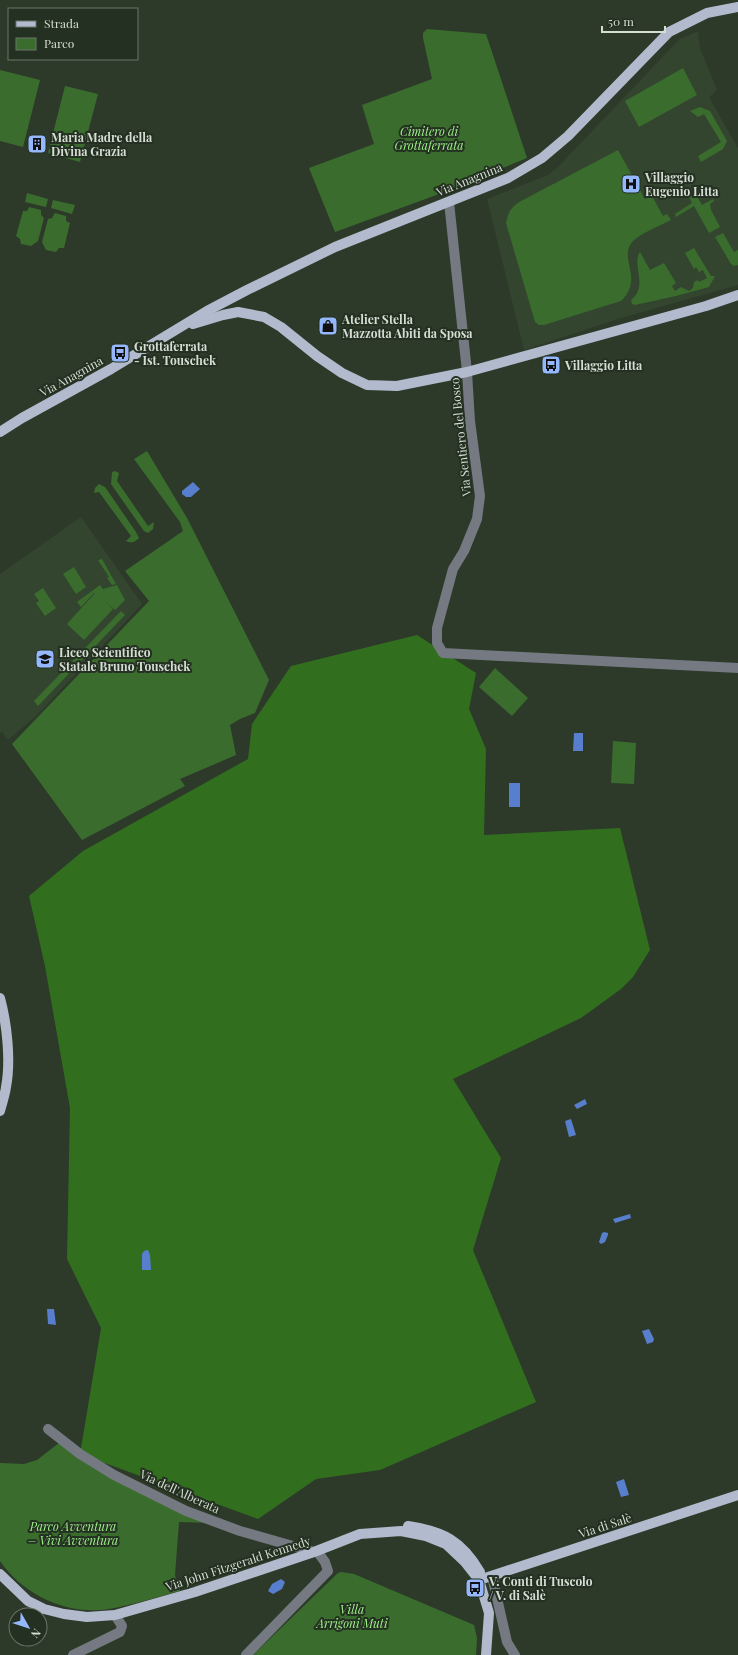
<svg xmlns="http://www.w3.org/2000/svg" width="738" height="1655" font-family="'Playfair Display',serif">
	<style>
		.built { fill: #33442f }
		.green { fill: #3a6d2d }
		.forest { fill: #316f1f }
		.water { fill: #587ece }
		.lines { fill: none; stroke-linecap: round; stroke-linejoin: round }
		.minor { stroke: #747982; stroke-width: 10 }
		.major { stroke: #b2bbcd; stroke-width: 10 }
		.labels { text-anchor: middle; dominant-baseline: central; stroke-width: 4; stroke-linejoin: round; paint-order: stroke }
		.park-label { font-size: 12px; font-style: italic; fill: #9ef28a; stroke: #243021 }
		.poi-label { font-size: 12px; font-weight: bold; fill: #d6ded4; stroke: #243021; text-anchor: start }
		.street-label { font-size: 12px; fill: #d6ded4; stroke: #243021 }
	</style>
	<rect width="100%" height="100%" fill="#2d3a2a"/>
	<!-- built -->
	<g class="built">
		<path d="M698,31l2,17 17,42 -8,7 29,51v137l-120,34 -94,31 -37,-151 61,-24 9,-7 114,-120 9,-9z"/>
		<path d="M81,517l61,87 -105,111 -29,25 -6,-8 -2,1v-159z"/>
	</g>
	<!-- green -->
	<g class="green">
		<path d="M427,29l59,5 41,124 -96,39 -96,35 -26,-64 65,-24 -12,-39 70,-26 -9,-41v-5z"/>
		<path d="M683,68l14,27 -58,32 -14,-26z"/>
		<path d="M0,70l40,10 -17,67 -23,-6z"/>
		<path d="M65,86l33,8 -18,68 -32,-9z"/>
		<path d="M700,107l10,4 17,30 -4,8 -22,13 -3,-6 23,-14 -17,-28 -6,3 -8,-6z"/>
		<path d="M618,150l27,49 7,-3 11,20 4,-2 4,6c-10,5 -31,14 -38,21 -16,17 12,37 -12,60l-77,24h-5l-4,-3 -29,-99c2,-11 6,-17 15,-22z"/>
		<path d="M27,193l21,6 -2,8 -21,-5z"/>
		<path d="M695,193l7,12 11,-6 1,2 -4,3 1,6 9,17 -11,6 -15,-27 -18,11 -1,-3 17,-11 -3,-6z"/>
		<path d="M53,200l22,5 -3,9 -21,-6z"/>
		<path d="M29,207l12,3v5l3,3 -6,23 -7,5 -10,-2 -1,-5 -4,-3 7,-25h4z"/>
		<path d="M55,213l11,3v5l4,2 -6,25h-5l-3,4 -10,-2 -4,-8 6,-23 4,-1z"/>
		<path d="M723,233l11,19 4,-2v15l-4,1 -3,-2 -16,-27z"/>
		<path d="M694,248l17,28h4l-6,11 -33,9 -41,9 -3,-1 -1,-4c18,-13 0,-37 9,-48l10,18 14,-7 12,20 -4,3 3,5 6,-4 8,4 4,-3 1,-6 4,-2 1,2 8,-4 -4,-8 -4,2 -3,-5 -2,2 -9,-16z"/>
		<path d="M147,451l40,67 82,162 -14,33 -15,6 -10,6 6,30 -56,24 5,7 -103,54 -70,-96 137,-143 -24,-30 58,-40 -3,-9 -46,-63z"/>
		<path d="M115,471l4,2 -2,8 31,45 6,-4 -1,7 -5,4 -4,-2 -33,-47 1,-12z"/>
		<path d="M99,484l6,3 31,45 3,6c-4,4 -7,6 -13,3l5,-5 -32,-44 -5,1 1,-5z"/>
		<path d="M102,559l14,25 -4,1 -5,-7 2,-1 -11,-17z"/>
		<path d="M74,567l12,20 -10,7 -13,-20z"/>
		<path d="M100,585l3,4 14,-4 8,15 -10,10 -9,-8 7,7 -29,31 -17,-16 28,-31h-1l-13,14 -4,-5z"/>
		<path d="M43,588l13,20 -11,8 -9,-13 3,-2 -5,-7z"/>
		<path d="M121,611l4,4 -87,91 -4,-5z"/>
		<path d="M495,668l33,30 -16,18 -33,-29z"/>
		<path d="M613,741l23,2 -2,41 -23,-1z"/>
		<path d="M59,1443l152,80 -32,-1 -4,53 5,16c-23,6 -47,14 -71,18 -41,7 -86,-14 -109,-48v-98l24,1 13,-4z"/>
		<path d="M341,1572l13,2 120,51 3,13 -1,17h-223l85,-82z"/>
	</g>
	<!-- forest -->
	<path class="forest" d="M417,635l59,38 -7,36 17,40 -2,86 136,-7 30,122 -17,27 -12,12 -40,29 -128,61 48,79 -28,92 63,152 -156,68 -64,9 -58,40 -178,-65 21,-126 -34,-69 3,-151 -25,-142 -16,-70 54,-45 165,-92 4,-35 39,-58z"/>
	<!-- water -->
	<g class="water">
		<path d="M193,482l7,7 -9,8h-5l-4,-3v-3z"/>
		<path d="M574,733h9v18h-10z"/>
		<rect x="509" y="783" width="11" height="24"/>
		<path d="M585,1099l2,5 -10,5 -3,-4z"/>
		<path d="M571,1119l5,16 -7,2 -4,-16z"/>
		<path d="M630,1214l1,4 -16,5 -2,-4z"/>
		<path d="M604,1232l4,1v2l-3,7 -4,2 -2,-2 3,-9z"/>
		<path d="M148,1250l2,5 1,15h-9v-16l2,-3z"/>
		<path d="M47,1309h7l2,16 -8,-1z"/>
		<path d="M649,1329l5,10 -1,3 -6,2 -5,-13z"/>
		<path d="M624,1479l5,16 -8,2 -5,-15z"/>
		<path d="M281,1579l4,3 -3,7 -9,5 -5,-3 4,-7z"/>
	</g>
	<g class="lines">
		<!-- minor -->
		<g class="minor">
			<path d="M449,202l18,170 3,49 10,75 -3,23 -13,32 -11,18 -16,59v15l6,10 295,15"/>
			<path d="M48,1429l32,25 34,21 72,36 54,20 74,21"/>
			<path d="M492,1576l15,66 8,13"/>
			<path d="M73,1655l47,-23 2,-6 -7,-11"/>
			<path d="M246,1655l82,-84 -3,-9 -8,-11"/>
		</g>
		<!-- major -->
		<g class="major">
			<path d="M193,324l30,-9 15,-3 26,5 17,10 36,29 25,17 25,12 30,1 70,-14 239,-66 32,-11"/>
			<path d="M0,432l22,-14 89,-49 96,-58 40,-21 88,-43 173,-69 34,-20 26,-22 101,-104 38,-19 31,-6"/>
			<path d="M0,998c7,26 11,63 6,89 -1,8 -4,16 -6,24"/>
			<path d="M408,1526c35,5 54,15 72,46"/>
			<path d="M0,1574l28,27 16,8 20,5 23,3 28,-2 80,-23 119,-40 46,-18 41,-3 25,5 20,8 18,17 15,19 10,33 -3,42"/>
			<path d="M479,1580l259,-85"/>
		</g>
	</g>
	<!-- icons -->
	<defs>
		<g id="building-square" transform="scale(1)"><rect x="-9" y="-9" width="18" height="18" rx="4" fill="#94b7fd" stroke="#243021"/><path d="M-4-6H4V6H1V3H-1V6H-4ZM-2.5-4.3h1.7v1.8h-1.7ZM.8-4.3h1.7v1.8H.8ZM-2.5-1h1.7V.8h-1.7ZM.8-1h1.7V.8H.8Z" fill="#111"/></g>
		<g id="hospital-square" transform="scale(1)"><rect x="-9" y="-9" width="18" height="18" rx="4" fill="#94b7fd" stroke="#243021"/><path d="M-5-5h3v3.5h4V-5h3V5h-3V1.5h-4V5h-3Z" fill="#111"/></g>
		<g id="shop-square" transform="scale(1)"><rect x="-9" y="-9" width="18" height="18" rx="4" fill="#94b7fd" stroke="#243021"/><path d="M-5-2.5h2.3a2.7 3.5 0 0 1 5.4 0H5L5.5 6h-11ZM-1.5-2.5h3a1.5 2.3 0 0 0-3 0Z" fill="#111"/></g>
		<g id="bus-square" transform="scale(1)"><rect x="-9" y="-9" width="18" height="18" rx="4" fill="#94b7fd" stroke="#243021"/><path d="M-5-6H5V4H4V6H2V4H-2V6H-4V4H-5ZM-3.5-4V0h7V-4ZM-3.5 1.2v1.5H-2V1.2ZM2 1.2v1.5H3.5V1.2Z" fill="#111"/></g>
		<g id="school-square" transform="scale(1)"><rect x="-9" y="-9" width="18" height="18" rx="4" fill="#94b7fd" stroke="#243021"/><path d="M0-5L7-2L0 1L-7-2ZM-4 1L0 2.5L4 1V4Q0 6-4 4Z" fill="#111"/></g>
	</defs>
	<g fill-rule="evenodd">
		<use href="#building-square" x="37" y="144"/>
		<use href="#hospital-square" x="631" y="184"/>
		<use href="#shop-square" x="328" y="326"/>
		<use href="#bus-square" x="120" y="353"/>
		<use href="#bus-square" x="551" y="365"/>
		<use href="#school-square" x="45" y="659"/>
		<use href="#bus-square" x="475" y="1588"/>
	</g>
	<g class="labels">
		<!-- park labels -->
		<g class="park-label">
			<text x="429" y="131">Cimitero di<tspan x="429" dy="14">Grottaferrata</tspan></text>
			<text x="73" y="1526">Parco Avventura<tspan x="73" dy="14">– Vivi Avventura</tspan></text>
			<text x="352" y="1609">Villa<tspan x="352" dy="14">Arrigoni Muti</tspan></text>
		</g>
		<!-- poi labels -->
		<g class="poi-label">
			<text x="51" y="137">Maria Madre della<tspan x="51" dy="14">Divina Grazia</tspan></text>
			<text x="645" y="177">Villaggio<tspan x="645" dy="14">Eugenio Litta</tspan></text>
			<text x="342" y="319">Atelier Stella<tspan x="342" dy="14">Mazzotta Abiti da Sposa</tspan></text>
			<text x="134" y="346">Grottaferrata<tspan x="134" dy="14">- Ist. Touschek</tspan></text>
			<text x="565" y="365">Villaggio Litta</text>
			<text x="59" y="652">Liceo Scientifico<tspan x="59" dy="14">Statale Bruno Touschek</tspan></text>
			<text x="489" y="1581">V. Conti di Tuscolo<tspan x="489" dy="14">/ V. di Salè</tspan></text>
		</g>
		<!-- street labels -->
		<g class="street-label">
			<text transform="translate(469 179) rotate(-22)">Via Anagnina</text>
			<text transform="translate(71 376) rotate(-29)">Via Anagnina</text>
			<text transform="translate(460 437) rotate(-96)">Via Sentiero del Bosco</text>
			<text transform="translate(180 1491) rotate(25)">Via dell'Alberata</text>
			<text transform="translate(605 1525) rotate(-18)">Via di Salè</text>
			<text transform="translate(238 1563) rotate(-18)">Via John Fitzgerald Kennedy</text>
		</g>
	</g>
	<!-- legend -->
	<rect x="8" y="8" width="130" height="52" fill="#243021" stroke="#6b7669"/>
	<rect x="16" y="21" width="20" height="6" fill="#b2bbcd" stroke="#6b7669"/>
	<text x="44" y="28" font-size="12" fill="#d6ded4">Strada</text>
	<rect x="16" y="38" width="20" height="12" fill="#3a6d2d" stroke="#6b7669"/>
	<text x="44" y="48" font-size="12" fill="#d6ded4">Parco</text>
	<!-- north arrow -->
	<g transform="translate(28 1627) rotate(129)"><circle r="19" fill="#243021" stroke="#6b7669"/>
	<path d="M0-3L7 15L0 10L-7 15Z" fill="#94b7fd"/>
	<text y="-6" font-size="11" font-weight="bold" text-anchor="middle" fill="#d6ded4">N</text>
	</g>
	<!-- scale -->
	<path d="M602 26v6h63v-6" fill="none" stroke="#d6ded4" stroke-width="2"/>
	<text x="608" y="26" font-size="12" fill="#d6ded4" stroke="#243021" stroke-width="3" paint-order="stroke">50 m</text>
</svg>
